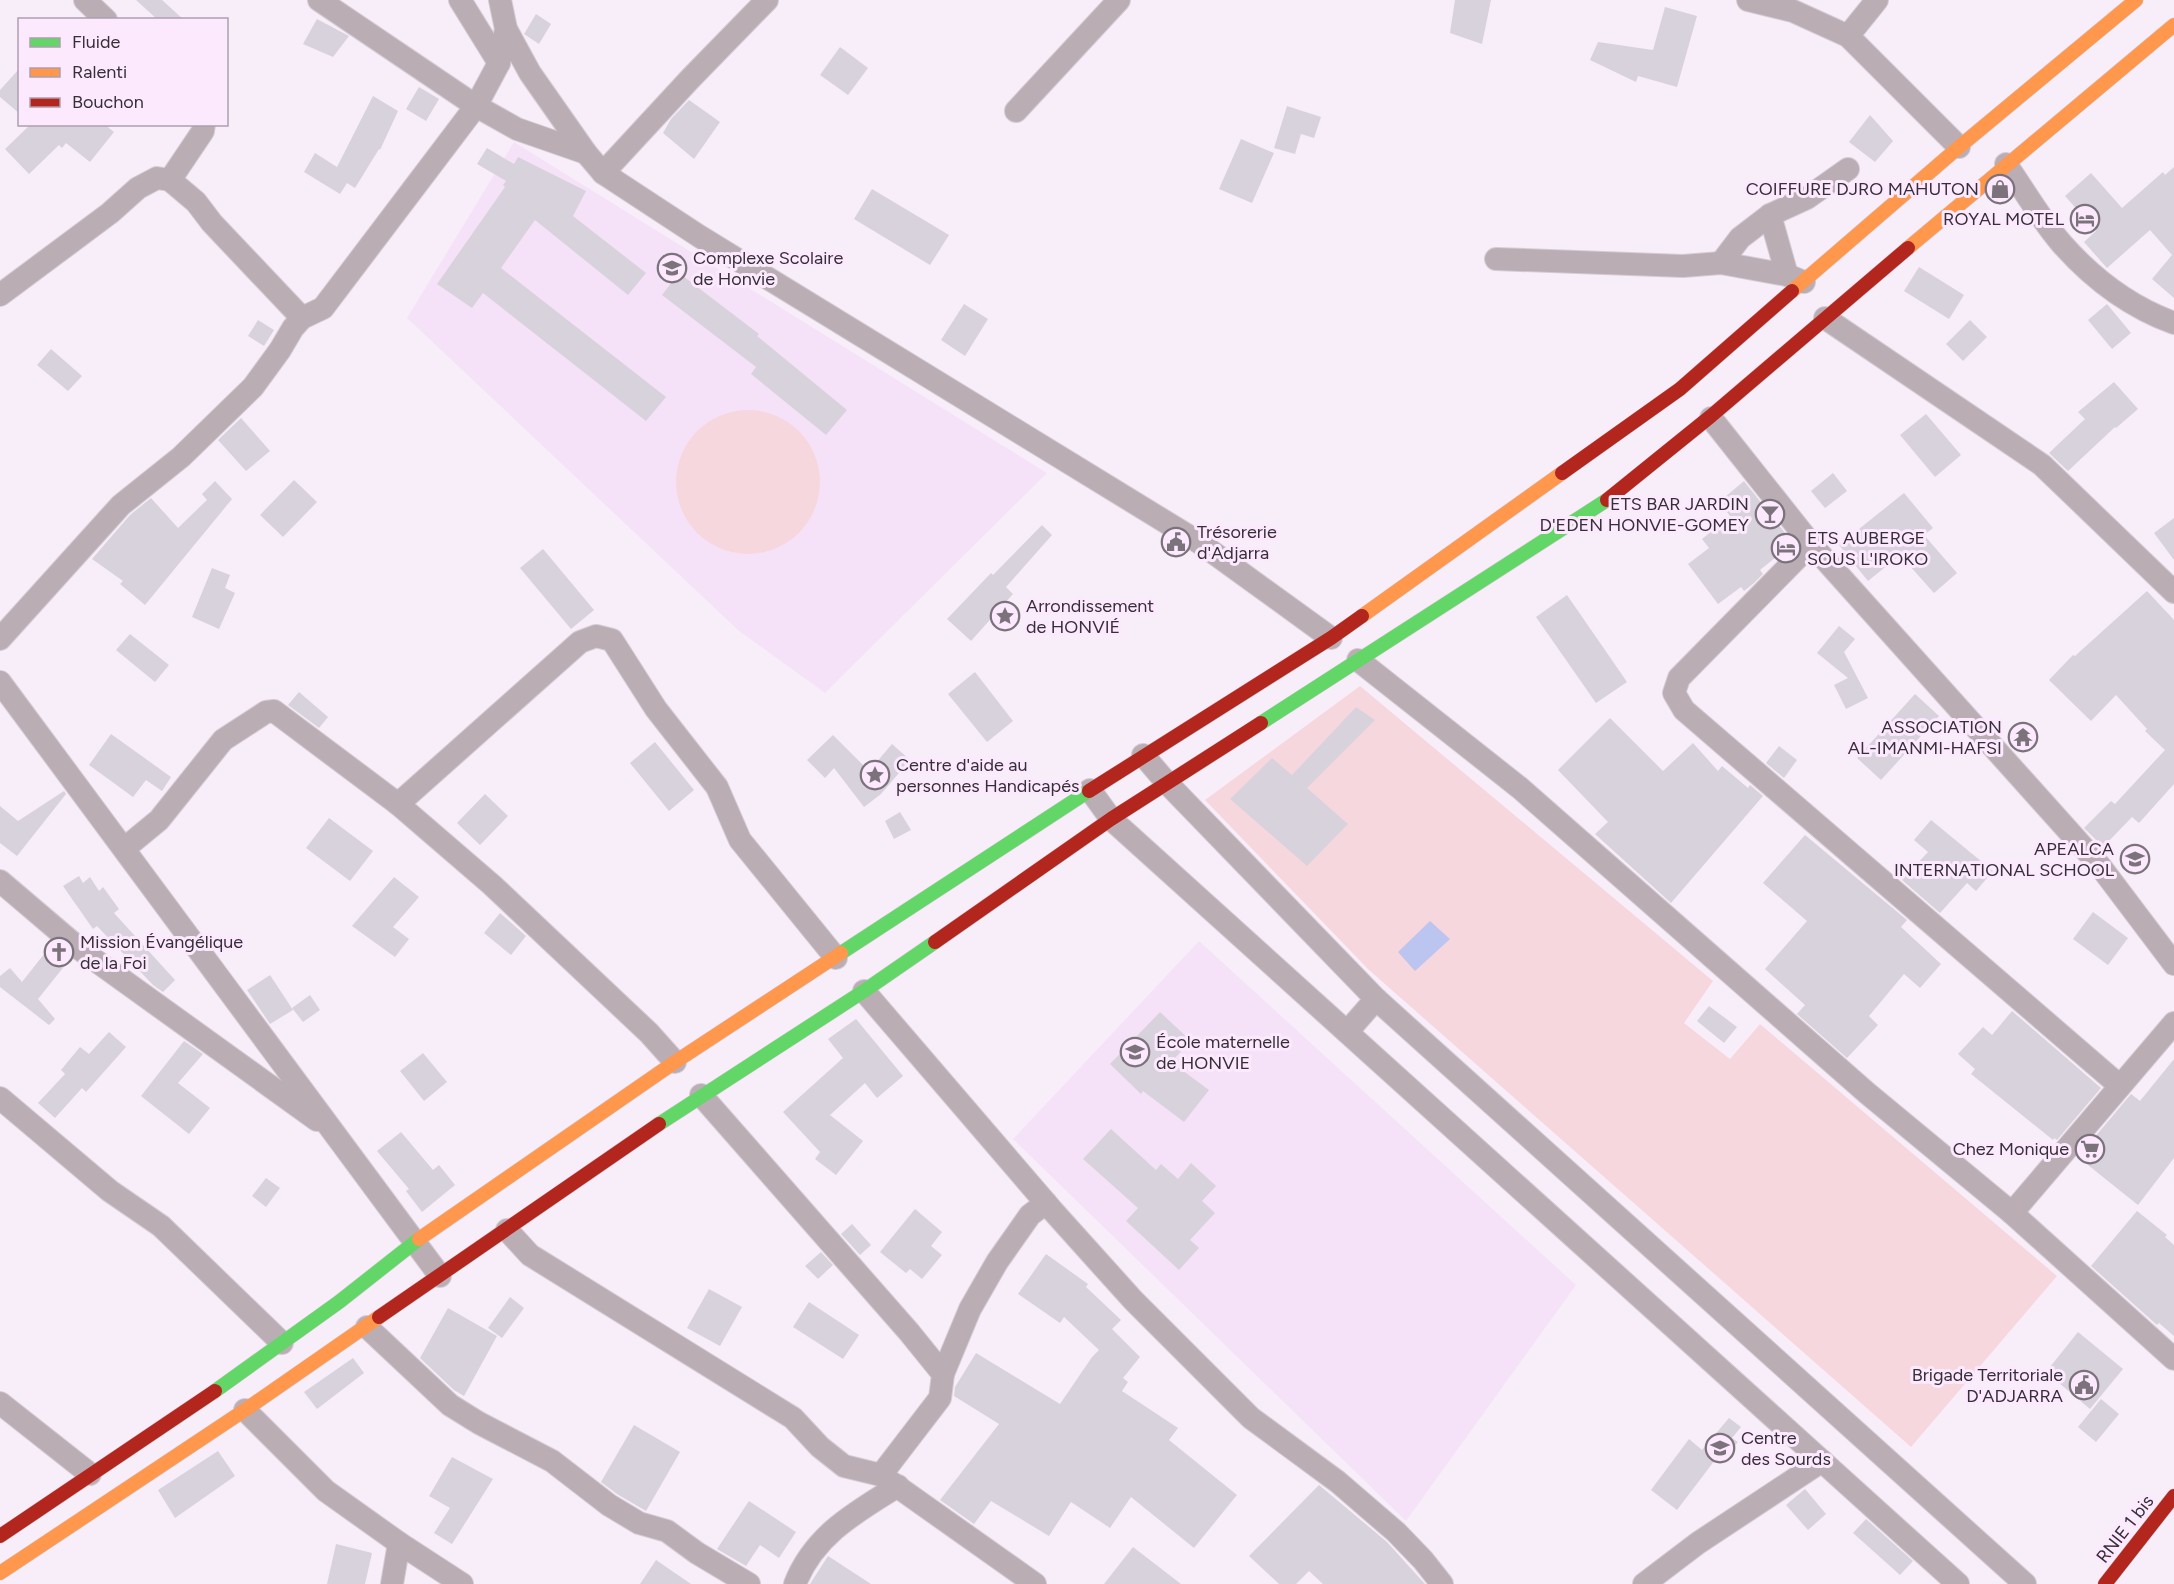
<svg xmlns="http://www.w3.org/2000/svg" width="2174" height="1584" font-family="Figtree,sans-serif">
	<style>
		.built { fill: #f6e2f8 }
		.green { fill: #f7d7de }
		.water { fill: #bcc5ef }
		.building { fill: #d8d2dc }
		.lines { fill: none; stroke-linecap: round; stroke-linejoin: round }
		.street-casing { stroke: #d4ccd5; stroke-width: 24 }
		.fast-casing { stroke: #d4ccd5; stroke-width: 15 }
		.slow-casing { stroke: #d4ccd5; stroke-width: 15 }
		.jam-casing { stroke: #d4ccd5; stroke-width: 15 }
		.street { stroke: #baadb4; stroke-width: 22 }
		.fast { stroke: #63d668; stroke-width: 14 }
		.slow { stroke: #ff974d; stroke-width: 14 }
		.jam { stroke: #b3261e; stroke-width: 14 }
		.labels { text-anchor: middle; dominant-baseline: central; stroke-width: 6; stroke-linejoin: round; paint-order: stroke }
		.poi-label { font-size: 18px; fill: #372f38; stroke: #fce9fe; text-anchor: start }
		.street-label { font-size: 18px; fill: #372f38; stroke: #fce9fe }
	</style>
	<rect width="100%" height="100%" fill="#f8eef9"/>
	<!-- built -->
	<g class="built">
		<path d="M514,142l533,331 -222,220 -86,-62 -332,-313z"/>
		<path d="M1199,941l377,344 -170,236 -393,-382z"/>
	</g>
	<!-- green -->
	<g class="green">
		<circle cx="748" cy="482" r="72"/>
		<path d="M1360,686l353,295 -29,42 46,36 30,-35 297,252 -146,171 -542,-477 -164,-170z"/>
	</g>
	<!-- water -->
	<path class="water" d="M1430,921l20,18 -35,32 -17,-19z"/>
	<!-- building -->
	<g class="building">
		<path d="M136,0h26l22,20h-26z"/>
		<path d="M1455,0h36l-9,44 -32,-11z"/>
		<path d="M1665,7l32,9 -20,71 -39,-11 -2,6 -46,-22 8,-18 55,8z"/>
		<path d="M536,14l15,10 -12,20 -15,-10z"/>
		<path d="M317,19l32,17 -16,21 -30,-13z"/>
		<path d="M840,47l28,21 -20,27 -28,-20z"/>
		<path d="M20,68v46l-20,-17v-7z"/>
		<path d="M419,87l20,12 -13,22 -20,-12z"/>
		<path d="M373,96l25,15 -18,39 -1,-1 -24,39 -8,-5 -7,11 -36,-22 11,-19 22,14z"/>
		<path d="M689,100l31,22 -26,37 -31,-26 8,-14z"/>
		<path d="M1287,106l34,11 -7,21 -13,-4 -6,20 -21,-6z"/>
		<path d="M1870,115l23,26 -18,21 -26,-20z"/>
		<path d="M31,124h73l10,8 -24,30 -24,-19 -4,5 -3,-3 -30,29 -24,-25z"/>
		<path d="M1241,139l33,14 -22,50 -33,-14z"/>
		<path d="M487,148l27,16 4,-7 68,34 -13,25 73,57 -18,22 -93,-75 -34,48 165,129 -20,24 -163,-128 -11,15 -35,-24 68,-97 -2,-2 3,-4 -29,-17z"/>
		<path d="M2174,167v131l-22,-19 20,-24 -22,-25 -43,38 -23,-26 12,-11 -31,-35 26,-23 31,35 41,-36 2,3z"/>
		<path d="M872,189l77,46 -19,30 -76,-46z"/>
		<path d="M1919,267l45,28 -15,24 -45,-28z"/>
		<path d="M679,273l80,61 -2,2 90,74 -21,25 -75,-61 5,-7 -94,-72z"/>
		<path d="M964,304l24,15 -23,37 -24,-16z"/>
		<path d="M2107,304l24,29 -19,16 -24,-29z"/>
		<path d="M258,320l16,10 -10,16 -16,-10z"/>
		<path d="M1970,320l17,17 -24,24 -17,-17z"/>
		<path d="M51,349l31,27 -14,15 -31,-26z"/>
		<path d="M2114,382l24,27 -22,19 -1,-1 -47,44 -19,-18 36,-34 -7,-7z"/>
		<path d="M1926,414l35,41 -26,22 -35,-42z"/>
		<path d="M241,418l29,33 -24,20 -28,-31z"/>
		<path d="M1833,473l14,18 -22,17 -14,-17z"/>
		<path d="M294,480l23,22 -34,35 -23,-22z"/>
		<path d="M215,481l17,18 -87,106 -25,-21 3,-3 -31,-22 38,-44 21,-17 27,30 29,-28 -5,-6z"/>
		<path d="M1744,481l49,62 -33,27 3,4 -9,9 -10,8 -3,-4 -23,17 -30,-40 21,-16 -7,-9 28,-23 -11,-14z"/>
		<path d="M1904,493l29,35 -9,7 33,38 -23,20 -34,-38 -32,26 -29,-36z"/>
		<path d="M2174,518v42l-20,-27z"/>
		<path d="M1042,525l10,10 -46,52 7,7 -42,47 -24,-22 44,-46 2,2z"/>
		<path d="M543,549l51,61 -23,19 -51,-61z"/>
		<path d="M212,568l18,7 -5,13 10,5 -16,36 -27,-12z"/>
		<path d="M2147,591l27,29v164l-35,39 -7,-6 -29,30 -19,-19 27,-27 4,3 50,-54 -20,-19 2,-2 -31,-34 -25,26 -42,-41 24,-25 2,1z"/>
		<path d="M1567,595l60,87 -31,21 -60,-86z"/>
		<path d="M1839,626l16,13 -11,13 24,46 -22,11 -12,-24 14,-7 -31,-25z"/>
		<path d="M130,634l39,31 -14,17 -39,-32z"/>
		<path d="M975,672l38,49 -26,21 -39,-48z"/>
		<path d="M299,692l29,25 -9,11 -31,-23z"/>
		<path d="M1915,694l24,22 -58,64 -24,-22z"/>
		<path d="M1356,707l19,13 -68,68 41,36 -41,42 -77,-67 42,-41 20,17z"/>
		<path d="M1610,718l53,53 30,-28 25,28 4,-5 26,22 2,-3 13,11 -92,107 -76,-69 13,-12 -50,-52z"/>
		<path d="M111,734l60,43 -9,14 -16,-11 -13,17 -44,-32z"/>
		<path d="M833,735l36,36 23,-27 18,16 -29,34 -17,13 -30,-39 -9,10 -18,-18z"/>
		<path d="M655,742l39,48 -25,21 -39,-48z"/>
		<path d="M1779,746l18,14 -13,18 -18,-15z"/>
		<path d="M64,791l2,3 -49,62 -17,-13v-37l18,15z"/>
		<path d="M485,794l23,22 -28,29 -23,-22z"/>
		<path d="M900,812l11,18 -17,9 -9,-18z"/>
		<path d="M329,818l44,33 -23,30 -44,-33z"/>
		<path d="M1931,820l62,51 -17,20 -9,-8 -27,30 -38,-33 26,-28 -14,-12z"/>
		<path d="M1805,835l102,85 -6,7 40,37 -21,24 -16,-14 -35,42 9,9 -31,33 -50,-44 8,-9 -40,-36 42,-48 -44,-38z"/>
		<path d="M79,876l4,7 7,-6 9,14 4,-4 16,22 -5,4 61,67 -12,12 -10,-7 -56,-59 -4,3 -30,-43z"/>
		<path d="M394,877l25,20 -26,30 16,12 -14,18 -43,-31z"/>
		<path d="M2093,912l35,26 -20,27 -35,-26z"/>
		<path d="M500,913l26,23 -15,19 -27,-22z"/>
		<path d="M52,944l18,15 -32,40 17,20 -6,6 -49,-38v-11l10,-8 12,14z"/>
		<path d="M270,975l23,35 -23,14 -23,-34z"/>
		<path d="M310,995l10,15 -17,12 -11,-14z"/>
		<path d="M1709,1006l28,21 -13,16 -27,-22z"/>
		<path d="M2012,1011l89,77 -44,52 -3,-2 -1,2 -82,-66 4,-5 -17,-15 25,-27 9,8z"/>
		<path d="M1160,1012l31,29 -20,21 38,28 -25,32 -41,-31 -2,3 -31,-30z"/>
		<path d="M856,1019l47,57 -26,22 -12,-15 -35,32 33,26 -27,34 -21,-16 5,-7 -37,-40 60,-54 -15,-19z"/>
		<path d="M109,1032l17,15 -40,45 -4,-4 -27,30 -17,-15 27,-29 -4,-4 19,-23 9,7z"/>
		<path d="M184,1041l19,13 -25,29 32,25 -21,26 -48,-38z"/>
		<path d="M423,1053l24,29 -23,19 -24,-30z"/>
		<path d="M2174,1059v99l-36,47 -60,-48 53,-63 9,7z"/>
		<path d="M1111,1129l45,41 5,-6 17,15 13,-16 25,23 -14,15 13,12 -25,27 9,8 -20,22 -53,-49 12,-13 -55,-49z"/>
		<path d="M401,1132l32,38 6,-5 16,20 -33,27 -16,-21 3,-2 -32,-38z"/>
		<path d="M266,1178l14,10 -14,19 -14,-11z"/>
		<path d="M915,1209l27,23 -11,14 11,9 -20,24 -12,-10 -4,4 -26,-21z"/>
		<path d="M2137,1211l30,24 -2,2 9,8v91l-15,-13 -2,2 -66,-59z"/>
		<path d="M852,1224l19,21 -11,10 -19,-21z"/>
		<path d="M821,1252l12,13 -15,14 -13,-13z"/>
		<path d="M1046,1254l42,30 -2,3 35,33 -9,9 28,28 -17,21 5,4 -6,9 56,37 -9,12 68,55 -43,53 -63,-51 -21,31 -39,-26 -22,34 -58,-35 -17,23 -34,-24 59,-76 -45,-28 1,-9 21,-34 84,51 32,-47 7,-7 -35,-33 -4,6 -42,-29z"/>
		<path d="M709,1289l33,18 -22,39 -33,-18z"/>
		<path d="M510,1297l14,11 -22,30 -14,-10z"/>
		<path d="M809,1302l50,33 -16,24 -50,-32z"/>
		<path d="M448,1308l49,28 -33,60 -10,-6 -34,-32z"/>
		<path d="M2078,1332l45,37 -33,40 -44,-37z"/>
		<path d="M353,1358l11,15 -47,36 -13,-17z"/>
		<path d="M2101,1399l18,15 -23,28 -18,-15z"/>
		<path d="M1729,1418l12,9 -9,11 6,4 -15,18 -5,-4 -41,54 -26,-20 38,-51 13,11z"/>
		<path d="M634,1425l46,27 -34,59 -29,-17 -16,-12z"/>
		<path d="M218,1451l17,25 -60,42 -17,-28z"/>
		<path d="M452,1457l41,22 -41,65 -18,-11 16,-25 -21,-12z"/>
		<path d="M1319,1485l68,57 38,42h-102l-14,-13 -13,13h-17l-30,-28z"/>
		<path d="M1805,1489l21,25 -18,16 -22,-25z"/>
		<path d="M749,1501l47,31 -17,26 -19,-13 -14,21 -29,-17z"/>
		<path d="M1866,1519l47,42 -13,14 -47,-42z"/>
		<path d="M336,1544l36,9 -7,31h-38z"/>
		<path d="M1133,1547l48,37h-77z"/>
		<path d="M828,1556l43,28h-61z"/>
		<path d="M656,1560l35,24h-51z"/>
	</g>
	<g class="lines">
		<!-- street casing -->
		<g class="street-casing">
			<g id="street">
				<path d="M85,0l21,20"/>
				<path d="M319,0l157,106 41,23 69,24"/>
				<path d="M460,0l39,63"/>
				<path d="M500,0l6,29 24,44 56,80 17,20 96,63 501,307 131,95"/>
				<path d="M1748,0l45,11 55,25 111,111"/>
				<path d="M1848,36l29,-36"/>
				<path d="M1016,111l103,-111"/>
				<path d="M204,124l-1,7 -33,49 26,22 16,21 90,95"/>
				<path d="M2006,164c18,26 35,56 56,80 31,35 68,63 112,79"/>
				<path d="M603,173l87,-94 77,-79"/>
				<path d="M1770,215l17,60"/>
				<path d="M1496,259l187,7 38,-3 66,12 17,7"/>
				<path d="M1721,263l19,-25 30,-23 37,-17 41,-29"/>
				<path d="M0,295l110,-82 28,-25 19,-10 13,2"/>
				<path d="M1825,318l217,147 132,127"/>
				<path d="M1711,418l100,126 289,322 74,98"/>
				<path d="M1811,544l-132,134 -5,15 10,17 436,376"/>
				<path d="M0,639l121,-134 60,-48 72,-70 27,-37 13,-22 9,-10 21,-10 153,-202 23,-43 7,-34"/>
				<path d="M1358,660l162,128 347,305 145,120 162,146"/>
				<path d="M0,682l440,594"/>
				<path d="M1143,755l24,28 209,216 649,585"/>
				<path d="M1090,790l21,29 847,765"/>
				<path d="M398,804l182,-162 16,-6 16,4 44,69 61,78 23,53 96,118"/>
				<path d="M125,848l34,-28 64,-80 43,-28 8,-1 124,93 94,81 157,148 26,29"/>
				<path d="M0,881l81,69 236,170"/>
				<path d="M864,991l188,219 81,90 118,118 87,64 58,50 27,28 19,24"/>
				<path d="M1347,1032l29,-33"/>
				<path d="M701,1095l208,237 34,42 -3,24 -59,77"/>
				<path d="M0,1098l110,93 51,35 121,117"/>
				<path d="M2012,1213l162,-190"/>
				<path d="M507,1230l23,25 263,163 27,29 24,19 37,9 154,109"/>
				<path d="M367,1327l83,78 29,18 73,38 57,44 30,18 28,8 30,22 52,31"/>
				<path d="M943,1374l27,-65 27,-47 33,-47 16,-12"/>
				<path d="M0,1403l90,71"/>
				<path d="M245,1410l81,81 73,52 63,41"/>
				<path d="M392,1584l7,-41"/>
				<path d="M795,1584c19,-49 61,-72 103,-98"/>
				<path d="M1644,1584l54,-41 124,-82"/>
			</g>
		</g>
		<!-- fast casing -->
		<g class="fast-casing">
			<g id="fast">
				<path d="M1261,723l346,-223"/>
				<path d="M841,953l248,-162"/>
				<path d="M659,1124l205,-133 71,-49"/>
				<path d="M215,1391l124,-89 80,-63"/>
			</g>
		</g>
		<!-- slow casing -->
		<g class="slow-casing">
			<g id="slow">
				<path d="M1908,248l266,-223"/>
				<path d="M1792,291l167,-144 177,-147"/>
				<path d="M1362,616l200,-143"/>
				<path d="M419,1239l256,-177 166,-109"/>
				<path d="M0,1573l245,-163 134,-93"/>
			</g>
		</g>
		<!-- jam casing -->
		<g class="jam-casing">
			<g id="jam">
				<path d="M1562,473l118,-84 112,-98"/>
				<path d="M1607,500l104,-84 197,-168"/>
				<path d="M1089,791l242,-153 31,-22"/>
				<path d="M935,942l176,-123 150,-96"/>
				<path d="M379,1317l280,-193"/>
				<path d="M0,1536l215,-145"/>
				<path d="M2105,1584l69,-88"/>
			</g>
		</g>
		<!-- street -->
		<use href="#street" class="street"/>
		<!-- fast -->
		<use href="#fast" class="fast"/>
		<!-- slow -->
		<use href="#slow" class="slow"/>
		<!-- jam -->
		<use href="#jam" class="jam"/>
	</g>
	<!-- icons -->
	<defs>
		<g id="shop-ring" transform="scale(1.5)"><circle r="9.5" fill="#fce9fe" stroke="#7b727c" stroke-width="1.5"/><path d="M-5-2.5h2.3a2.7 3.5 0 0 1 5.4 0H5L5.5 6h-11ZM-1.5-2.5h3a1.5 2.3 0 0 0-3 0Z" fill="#7b727c"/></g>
		<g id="hotel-ring" transform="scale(1.5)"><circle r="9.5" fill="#fce9fe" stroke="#7b727c" stroke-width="1.5"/><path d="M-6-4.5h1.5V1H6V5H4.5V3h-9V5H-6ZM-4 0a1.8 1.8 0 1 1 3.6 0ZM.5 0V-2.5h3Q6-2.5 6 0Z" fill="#7b727c"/></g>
		<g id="school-ring" transform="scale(1.5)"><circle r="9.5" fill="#fce9fe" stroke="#7b727c" stroke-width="1.5"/><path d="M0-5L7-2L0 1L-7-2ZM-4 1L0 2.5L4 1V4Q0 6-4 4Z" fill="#7b727c"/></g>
		<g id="bar-ring" transform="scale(1.5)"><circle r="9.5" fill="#fce9fe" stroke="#7b727c" stroke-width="1.5"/><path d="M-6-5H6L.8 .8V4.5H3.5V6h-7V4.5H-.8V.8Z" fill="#7b727c"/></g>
		<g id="civic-ring" transform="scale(1.5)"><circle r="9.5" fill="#fce9fe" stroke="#7b727c" stroke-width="1.5"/><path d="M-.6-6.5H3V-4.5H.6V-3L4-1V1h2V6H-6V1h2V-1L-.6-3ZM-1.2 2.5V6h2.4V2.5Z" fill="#7b727c"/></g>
		<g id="sight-ring" transform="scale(1.5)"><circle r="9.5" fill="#fce9fe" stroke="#7b727c" stroke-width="1.5"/><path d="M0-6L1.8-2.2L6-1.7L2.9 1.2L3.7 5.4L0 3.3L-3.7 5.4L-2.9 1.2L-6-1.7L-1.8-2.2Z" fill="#7b727c"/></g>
		<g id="temple-ring" transform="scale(1.5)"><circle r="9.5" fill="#fce9fe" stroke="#7b727c" stroke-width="1.5"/><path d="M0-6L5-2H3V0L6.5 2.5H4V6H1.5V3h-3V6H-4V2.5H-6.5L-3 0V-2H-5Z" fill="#7b727c"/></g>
		<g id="church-ring" transform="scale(1.5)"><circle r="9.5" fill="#fce9fe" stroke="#7b727c" stroke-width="1.5"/><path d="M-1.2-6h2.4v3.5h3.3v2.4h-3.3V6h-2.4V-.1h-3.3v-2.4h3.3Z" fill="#7b727c"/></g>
		<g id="supermarket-ring" transform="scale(1.5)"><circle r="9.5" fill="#fce9fe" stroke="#7b727c" stroke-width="1.5"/><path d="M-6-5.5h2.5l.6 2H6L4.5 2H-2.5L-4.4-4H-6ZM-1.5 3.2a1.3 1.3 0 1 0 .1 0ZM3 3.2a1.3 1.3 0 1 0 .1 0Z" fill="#7b727c"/></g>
	</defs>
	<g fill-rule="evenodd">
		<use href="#shop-ring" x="2000" y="189"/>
		<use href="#hotel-ring" x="2085" y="219"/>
		<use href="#school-ring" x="672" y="268"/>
		<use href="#bar-ring" x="1770" y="514"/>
		<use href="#civic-ring" x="1176" y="542"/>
		<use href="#hotel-ring" x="1786" y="548"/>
		<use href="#sight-ring" x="1005" y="616"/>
		<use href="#temple-ring" x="2023" y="737"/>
		<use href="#sight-ring" x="875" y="775"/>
		<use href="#school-ring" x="2135" y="859"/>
		<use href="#church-ring" x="59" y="952"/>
		<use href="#school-ring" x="1135" y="1052"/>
		<use href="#supermarket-ring" x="2090" y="1149"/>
		<use href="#civic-ring" x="2084" y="1385"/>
		<use href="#school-ring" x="1720" y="1448"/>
	</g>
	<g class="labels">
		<!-- poi labels -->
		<g class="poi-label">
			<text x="1979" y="189" text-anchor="end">COIFFURE DJRO MAHUTON</text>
			<text x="2064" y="219" text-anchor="end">ROYAL MOTEL</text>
			<text x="693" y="258">Complexe Scolaire<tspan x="693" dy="21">de Honvie</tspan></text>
			<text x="1749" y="504" text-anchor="end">ETS BAR JARDIN<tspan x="1749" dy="21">D'EDEN HONVIE-GOMEY</tspan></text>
			<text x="1197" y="532">Trésorerie<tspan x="1197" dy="21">d'Adjarra</tspan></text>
			<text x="1807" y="538">ETS AUBERGE<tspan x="1807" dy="21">SOUS L'IROKO</tspan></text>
			<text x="1026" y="606">Arrondissement<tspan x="1026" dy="21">de HONVIÉ</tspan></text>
			<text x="2002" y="727" text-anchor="end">ASSOCIATION<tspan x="2002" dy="21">AL-IMANMI-HAFSI</tspan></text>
			<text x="896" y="765">Centre d'aide au<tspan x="896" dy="21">personnes Handicapés</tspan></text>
			<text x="2114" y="849" text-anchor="end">APEALCA<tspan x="2114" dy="21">INTERNATIONAL SCHOOL</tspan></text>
			<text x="80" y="942">Mission Évangélique<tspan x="80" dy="21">de la Foi</tspan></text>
			<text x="1156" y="1042">École maternelle<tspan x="1156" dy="21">de HONVIE</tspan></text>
			<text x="2069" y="1149" text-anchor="end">Chez Monique</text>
			<text x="2063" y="1375" text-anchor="end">Brigade Territoriale<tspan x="2063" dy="21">D'ADJARRA</tspan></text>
			<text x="1741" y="1438">Centre<tspan x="1741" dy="21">des Sourds</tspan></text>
		</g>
		<!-- street labels -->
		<g class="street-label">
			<text transform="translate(2125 1529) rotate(-52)">RNIE 1 bis</text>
		</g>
	</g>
	<!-- legend -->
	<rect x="18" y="18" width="210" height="108" fill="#fce9fe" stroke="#ad9faf" stroke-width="1.5"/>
	<rect x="30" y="38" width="30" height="9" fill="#63d668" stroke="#ad9faf" stroke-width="1.5"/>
	<text x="72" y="48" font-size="18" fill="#372f38">Fluide</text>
	<rect x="30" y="68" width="30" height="9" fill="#ff974d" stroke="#ad9faf" stroke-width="1.5"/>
	<text x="72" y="78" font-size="18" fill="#372f38">Ralenti</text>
	<rect x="30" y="98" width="30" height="9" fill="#b3261e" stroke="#ad9faf" stroke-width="1.5"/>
	<text x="72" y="108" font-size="18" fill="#372f38">Bouchon</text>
</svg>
